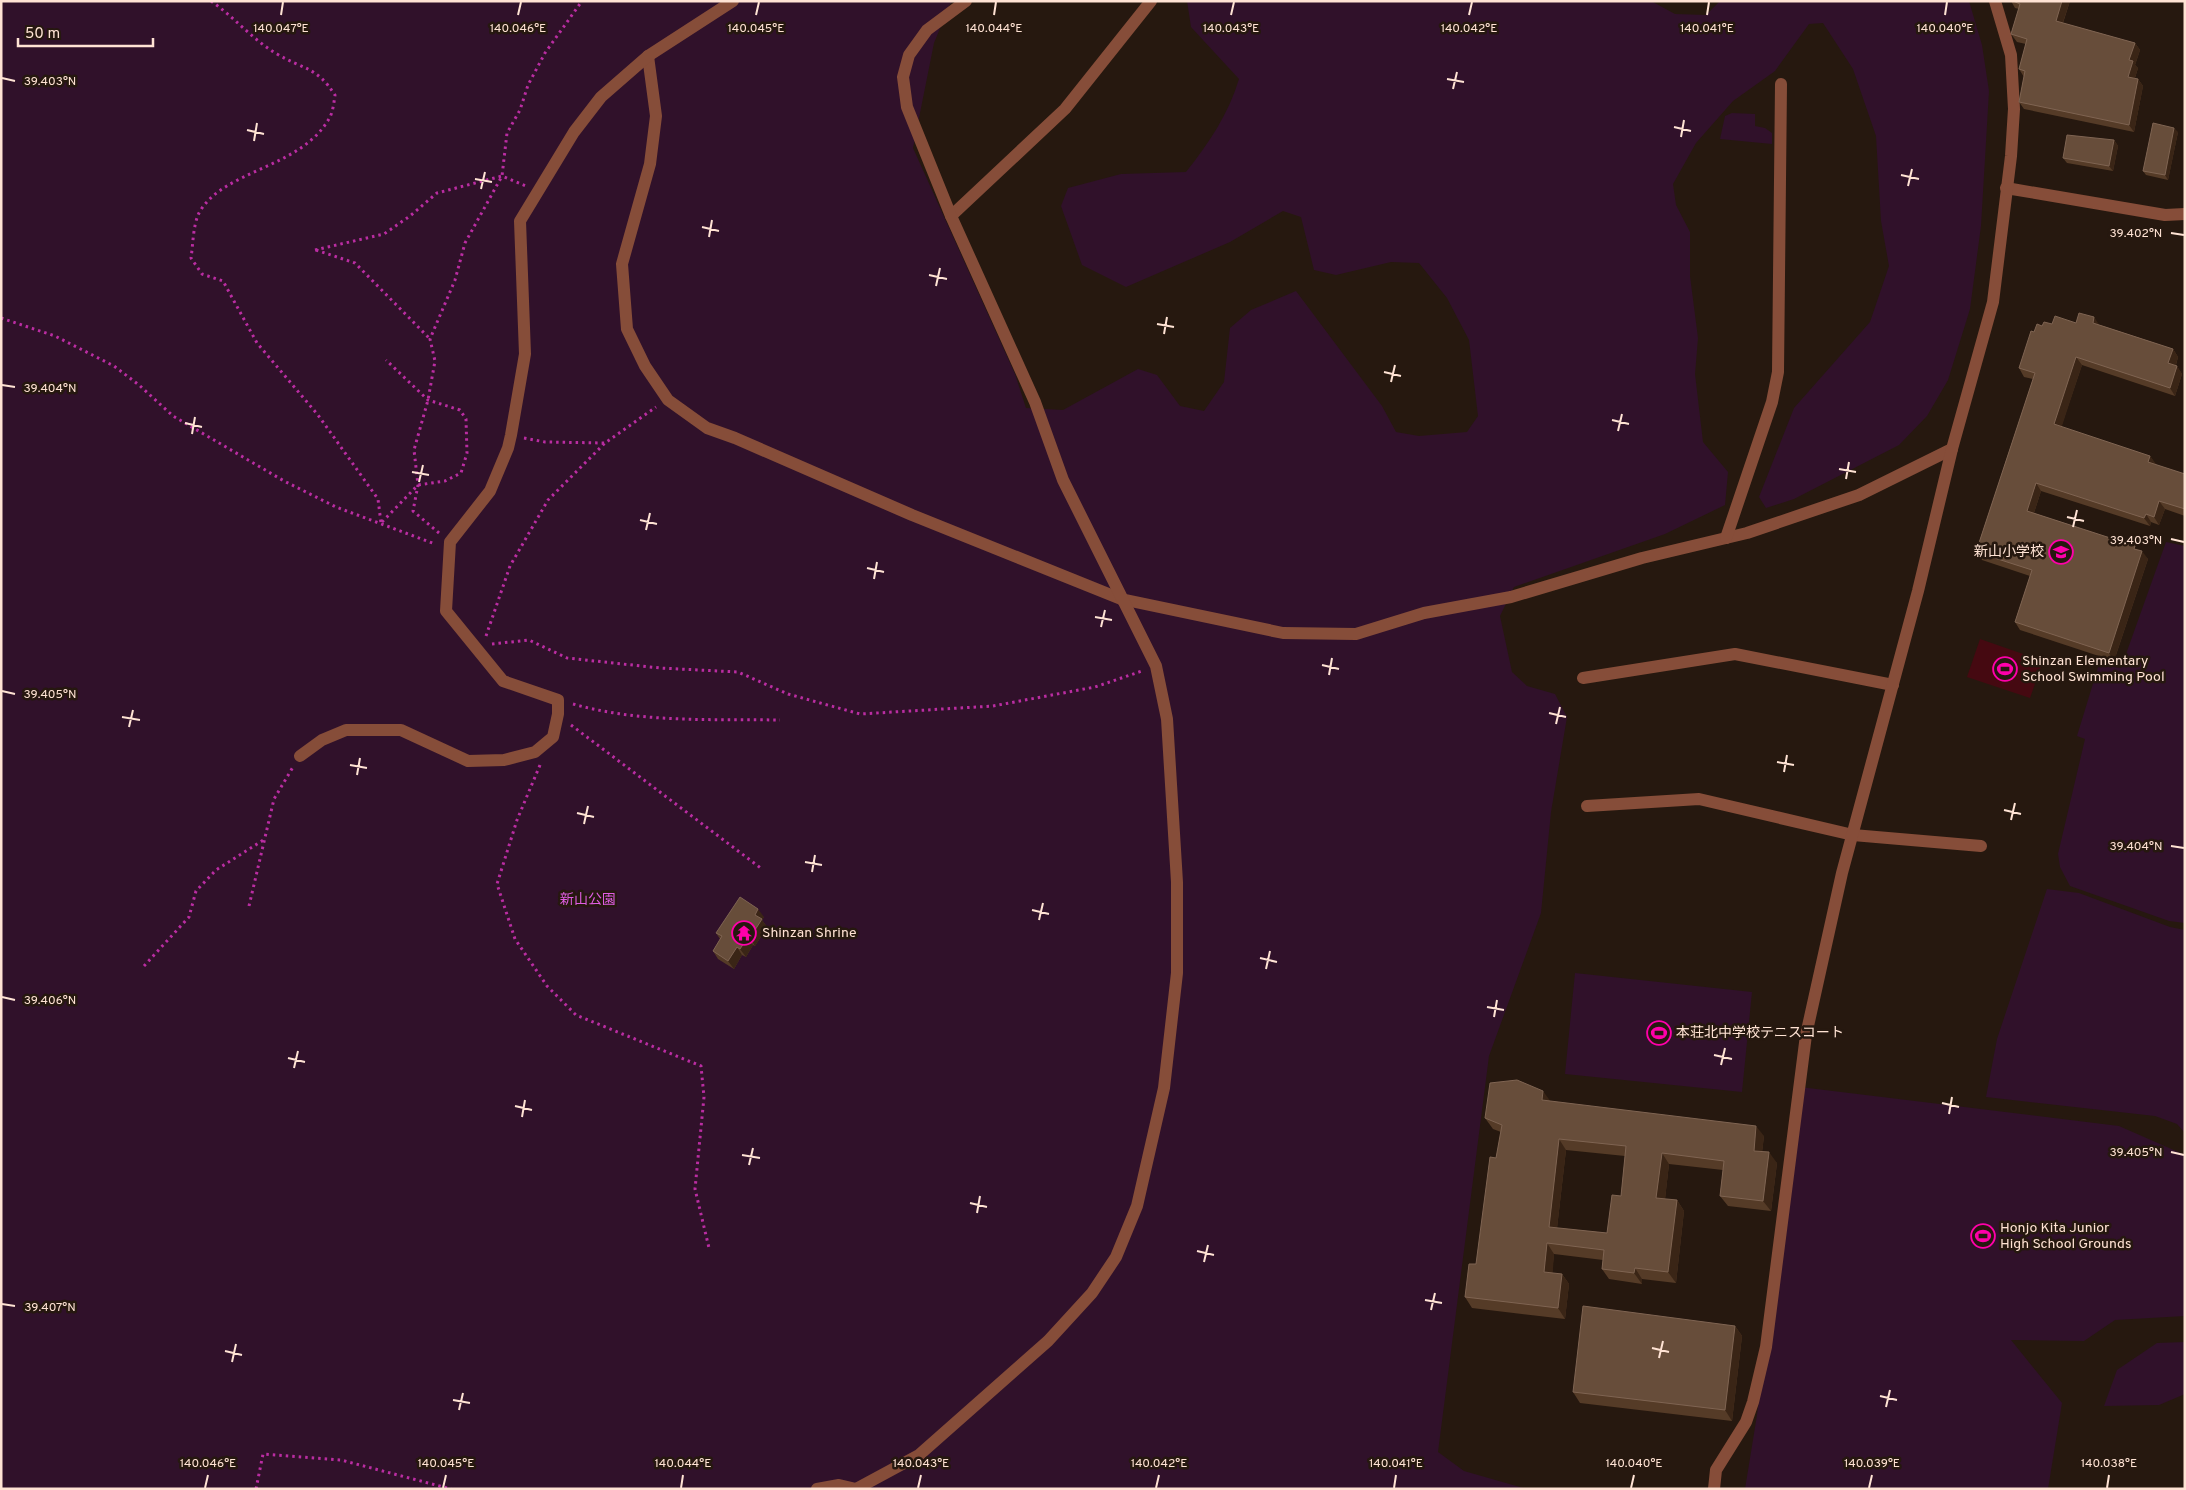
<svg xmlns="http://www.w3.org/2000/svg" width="2186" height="1490" font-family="Overpass,'Noto Sans JP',sans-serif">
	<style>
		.green { fill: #30112a }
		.water { fill: #450911 }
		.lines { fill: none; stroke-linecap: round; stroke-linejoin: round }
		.path { stroke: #ba2da2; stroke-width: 3; stroke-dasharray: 2.5 4; stroke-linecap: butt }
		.minor { stroke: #864d39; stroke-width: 12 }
		.wall { fill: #553b27; fill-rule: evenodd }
		.shaded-wall { fill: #3a2516 }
		.building { fill: #674d3a; stroke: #7f6452; fill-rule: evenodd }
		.ticks { fill: none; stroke: #ffe3d4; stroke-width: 2 }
		.labels { text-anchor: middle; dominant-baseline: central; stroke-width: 5; stroke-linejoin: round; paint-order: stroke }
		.poi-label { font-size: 14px; fill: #ffe3d4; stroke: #26180f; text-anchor: start }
		.park-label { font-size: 14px; fill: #df5de2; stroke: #26180f }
		.ticks-label { font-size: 12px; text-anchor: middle; fill: #ffe3d4; stroke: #26180f; stroke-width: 5; stroke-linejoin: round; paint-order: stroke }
	</style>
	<rect width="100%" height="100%" fill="#26180f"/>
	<!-- green -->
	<g class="green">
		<path d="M1,1h952l-3,3 -16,39 -21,105 102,226 11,34 37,2 75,-41 19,6 23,31 24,5 20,-29 6,-54 21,-18 45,-19 86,115 14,26 23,4 48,-4 11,-16 -9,-76 -22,-42 -28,-35 -28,-1 -55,13 -22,-5 -13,-53 -18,-6 -53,31 -104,45 -44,-22 -21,-59 7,-18 53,-14 65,-2c23,-29 42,-57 53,-93l-48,-52 -4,-26h464l24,13 31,1 14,-14h249l13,44 7,46 -8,135 -11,83 -22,71 -21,36 -28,29 -105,54 -28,9 -7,-11 35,-89 76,-86 19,-56 -8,-45 -5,-85 -23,-67 -30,-46 -14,1 -34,47 -42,30 -37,42 -23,41 3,21 14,27v44l8,62 -3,36 8,68 25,30 -3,33 -60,29 -151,53 -14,29 12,56 15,14 28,8 12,23 -16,95 -10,101 -52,143 -51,396 26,19 63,18h-1526z"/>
		<path d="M1732,113l23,1v12l10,2 7,5v11l-52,-5 5,-23z"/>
		<path d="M2166,542l19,4v377l-16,-2 -99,-35 -10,-19 -2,-13 27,-115 -8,-3 22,-72 22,4z"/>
		<path d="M2047,889l32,4 91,34 15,3v203l-8,-9 -22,-8 -169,-19 11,-58z"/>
		<path d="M1575,973l177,19 -10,100 -177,-18z"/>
		<path d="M1800,1087l319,39 66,29v161l-70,4 -31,21 -73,-1 51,63 -14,86h-303l12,-74z"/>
		<path d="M2185,1342v52l-26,11 -55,1 13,-36 40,-27z"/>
	</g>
	<!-- water -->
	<path class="water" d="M1980,639l63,22 -13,37 -63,-21z"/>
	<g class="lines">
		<!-- path -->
		<g class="path">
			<path d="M211,1c23,16 42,39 66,53 27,16 39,12 58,41 -1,7 -2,16 -5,22 -28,52 -107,52 -131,96 -6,12 -6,32 -8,45l11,16 21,7 34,62 61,72 60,84 3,24"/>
			<path d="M315,250l69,-16 26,-18 27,-23 65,-17 24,10"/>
			<path d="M316,250l39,13 75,76"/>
			<path d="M1,318l54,18 59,30 25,19 34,31 111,65 52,26 99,37"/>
			<path d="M524,438l21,4 60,1 51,-36"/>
			<path d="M382,522l36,-37 27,-4 16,-8 6,-20 -1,-34 -6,-9 -32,-10 -42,-40"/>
			<path d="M439,533l-26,-22 5,-26 -4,-35 14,-50 7,-39 -5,-22 25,-59 10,-37 37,-67 5,-43 13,-23 8,-25 17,-32 37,-52"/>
			<path d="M486,636l24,-70 38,-66 57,-57"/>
			<path d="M492,644l37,-4 38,18 93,10 78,4 50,22 72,20 133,-8 102,-19 47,-16"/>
			<path d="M573,704c67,19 138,15 207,16"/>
			<path d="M571,725l191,144"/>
			<path d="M540,765l-23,55 -20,64 18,55 32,47 29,29 125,51 3,31 -9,92 14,59"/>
			<path d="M249,906l25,-107 19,-32"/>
			<path d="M144,966l45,-49 7,-26 20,-21 49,-31"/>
			<path d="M256,1489l7,-35 78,6 110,29"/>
		</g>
		<!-- minor -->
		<g class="minor">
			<path d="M648,56l8,60 -6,48 -28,100 5,65 18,37 23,34 39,28 28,10 177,77 209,84 162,34 73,1 68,-21 87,-16 131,-39 105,-25 112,-38 93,-46"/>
			<path d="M2006,188l159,27 20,-1"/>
			<path d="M951,216l114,-107 86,-108"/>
			<path d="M1726,538l46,-136 6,-30 3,-288"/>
			<path d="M1583,678l152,-24 158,31"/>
			<path d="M300,756l22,-16 24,-10h55l67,31 36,-1 31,-8 18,-15 5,-23v-14l-55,-19 -57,-70 4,-69 40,-51 18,-43 3,-13 14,-81 -5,-133 54,-89 27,-35 47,-41 85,-55"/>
			<path d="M1587,806l112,-7 154,36 128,11"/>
			<path d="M817,1489l22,-4 17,4"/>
			<path d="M856,1489l63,-34 129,-114 44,-48 24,-36 21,-51 27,-118 13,-115v-91l-10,-163 -11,-53 -93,-186 -28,-78 -84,-186 -44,-109 -4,-30 6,-22 18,-25 39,-29"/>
			<path d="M1714,1489l2,-19 30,-48 7,-20 13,-55 40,-312 36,-162 76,-282 34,-142 41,-147 18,-146 3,-47 -3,-54 -16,-54"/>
		</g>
	</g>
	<!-- wall -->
	<g class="wall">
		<path d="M2011,1h59l-7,22 72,20 5,7 -5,15 3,3 -3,10 3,1 5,7 -9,46 -110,-23 -5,-7 5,-25 -5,-8 7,-25 -9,-2 -6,-8 8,-25 -4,-1z"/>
		<path d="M2178,132l-10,48 -22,-5 -3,-4z"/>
		<path d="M2114,140l4,6 -5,25 -46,-8 -4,-5z"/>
		<path d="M2076,323l24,2 73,24 5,8 -2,8 6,9 -7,22 -93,-31 -21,62 89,29 6,9 29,9v42l-20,-7 -6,16 -8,-3 -1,4 -109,-35 -7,22 104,37 10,9 -34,102 -94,-31 -5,-8 15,-46 -48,-16 -6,-8 57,-173 -9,-2 -5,-9 15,-36 8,-6 10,-2z"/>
		<path d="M764,917l-2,3 5,7 -12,19 -2,-1 -7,12 -4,-2 -8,14 -16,-10 -5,-8 7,-12 -4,-6z"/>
		<path d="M1550,1101l214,35 -2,16 15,11 -6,48 -43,-5 -8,-10 3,-26 -54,-6 -4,35 12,1 7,11 -8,72 -34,-4v5l-33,-5 -7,-10 1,-9 -49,-6 -2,19 10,1 7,10 -4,35 -93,-11 -7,-11 11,-33 25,-132 -8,-3 -8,-11zM1566,1150l59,6 -4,40 -14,37 -50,-5z"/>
		<path d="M1735,1326l7,10 -10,85 -152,-18 -7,-11z"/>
	</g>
	<!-- shaded-wall -->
	<g class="shaded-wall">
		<path d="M2062,1h8l-9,27 -5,-7z"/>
		<path d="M2135,43l5,7 -5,15 3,3 -5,16 -5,-7 1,-17z"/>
		<path d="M2138,79l5,7 -9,46 -5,-7z"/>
		<path d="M2174,128l4,4 -10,48 -3,-5z"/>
		<path d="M2114,140l4,6 -5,25 -4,-5z"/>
		<path d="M2094,317l6,9 -7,-3z"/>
		<path d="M2173,349l5,8 -4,14 -6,-8z"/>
		<path d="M2076,357l6,8 -22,67 -6,-8z"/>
		<path d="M2177,366l5,8 -7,22 -5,-8z"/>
		<path d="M2150,456l6,8 -2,6 -6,-8z"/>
		<path d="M2036,483l5,8 -9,28 -5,-8z"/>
		<path d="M2159,501l6,8 -6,16 -5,-8z"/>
		<path d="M2146,514l5,8 -1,4 -6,-8z"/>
		<path d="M2142,551l6,8 -34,102 -5,-8z"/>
		<path d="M758,909l6,8 -2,3 5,7 -12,19 -5,-8 5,-23z"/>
		<path d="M748,937l5,8 -7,12 -6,-8z"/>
		<path d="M737,947l5,8 -8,14 -6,-8z"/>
		<path d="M1543,1091l8,11 -9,-2z"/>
		<path d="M1756,1126l8,10 -3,25 -7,-10z"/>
		<path d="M1559,1139l7,11 -10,87 -7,-10z"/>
		<path d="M1769,1152l8,11 -6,48 -8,-10z"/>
		<path d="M1662,1153l7,11 -5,44 -8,-10z"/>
		<path d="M1677,1200l7,11 -8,72 -8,-11z"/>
		<path d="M1547,1243l7,11 -2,29 -8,-11z"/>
		<path d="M1635,1268l7,11v5l-8,-11z"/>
		<path d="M1562,1274l7,10 -4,35 -7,-11z"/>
		<path d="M1735,1326l7,10 -10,85 -7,-11z"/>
	</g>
	<!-- building -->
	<g class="building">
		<path d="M2013,1h49l-6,20 79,22 -6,17 4,1 -5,16 10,2 -9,46 -110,-23 6,-31 -6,-2 8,-30 -16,-5 9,-30z"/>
		<path d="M2153,123l21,5 -9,47 -22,-4z"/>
		<path d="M2067,135l47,5 -5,26 -46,-8z"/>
		<path d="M2079,313l15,4 -1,6 80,26 -5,14 9,3 -7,22 -94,-31 -22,67 96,32 -2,6 37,12v35l-26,-8 -5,16 -8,-3 -2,4 -108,-35 -9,28 108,35 -1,3 8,2 -33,102 -94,-31 17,-52 -56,-18 59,-179 -16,-5 12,-37 3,1 3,-8 5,2 2,-4 8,2 3,-8 21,7z"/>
		<path d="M740,897l18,12 -3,6 7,4 -12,19 -2,-1 -8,12 -3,-2 -9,14 -15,-10 9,-15 -6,-3z"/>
		<path d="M1517,1080l26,11 -1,9 214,26 -2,25 15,1 -6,49 -43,-5 4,-35 -62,-8 -6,45 21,2 -9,72 -33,-4 -1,5 -32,-4 2,-19 -57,-7 -3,29 18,2 -4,34 -93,-11 4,-33h7l14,-107 6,1 6,-33 -17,-7 5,-35zM1559,1139l67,7 -5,50 -9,-1 -5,38 -58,-6z"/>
		<path d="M1583,1306l152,20 -10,84 -152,-18z"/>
	</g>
	<!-- ticks -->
	<path class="ticks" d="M281,15l2,-13M518,15l3,-13M756,15l3,-13M994,15l2,-13M1231,15l3,-13M1469,15l3,-13M1707,15l2,-13M1945,15l2,-13M2,78l13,3M1447,79l17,3M1453,89l4,-17M1674,127l17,4M247,130l17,4M1681,137l3,-17M254,141l3,-18M1901,175l18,4M475,179l17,3M1908,186l4,-17M481,189l4,-17M702,227l17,4M2171,233l13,2M709,237l3,-17M929,275l18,4M936,286l4,-18M1157,324l17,3M1164,334l3,-17M1384,372l17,4M1391,382l4,-17M2,385l13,2M1612,420l17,4M185,423l17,4M1618,431l4,-17M192,434l3,-17M1839,469l17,3M412,472l17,3M1846,479l3,-17M419,482l4,-17M2067,517l17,4M640,520l17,4M2073,527l4,-17M646,530l4,-17M2171,539l13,3M867,568l17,4M874,579l3,-17M1095,617l17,3M1101,627l4,-17M1322,665l17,4M1329,675l3,-17M2,691l13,3M1549,713l17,4M122,717l18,3M1556,724l4,-17M129,727l4,-17M1777,762l17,3M350,765l17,3M1784,772l3,-17M357,775l3,-17M2004,810l17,4M577,813l17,4M2011,820l4,-17M584,824l4,-18M2171,846l13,2M805,862l17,3M812,872l3,-17M1032,910l17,4M1039,920l4,-17M1260,958l17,4M1266,969l4,-18M2,997l13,3M1487,1007l17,3M1494,1017l3,-17M1714,1055l18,4M288,1058l17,4M1721,1065l4,-17M294,1068l4,-17M1942,1103l17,4M515,1106l17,4M1949,1114l3,-17M522,1117l3,-17M2171,1152l13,3M742,1155l18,3M749,1165l4,-17M970,1203l17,4M977,1213l3,-17M1197,1251l17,4M1204,1262l4,-17M1425,1300l17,3M2,1304l13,2M1431,1310l4,-17M1652,1348l17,4M225,1351l17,4M1659,1358l4,-17M232,1362l4,-18M1880,1396l17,4M453,1400l17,3M1886,1407l4,-17M459,1410l4,-17M205,1488l3,-13M443,1488l3,-13M681,1488l2,-13M918,1488l3,-13M1156,1488l3,-13M1394,1488l2,-13M1631,1488l3,-13M1869,1488l3,-13M2107,1488l2,-13"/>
	<!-- icons -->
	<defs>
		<g id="school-ring" transform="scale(1.25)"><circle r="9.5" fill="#26180f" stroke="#f0a" stroke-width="1.5"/><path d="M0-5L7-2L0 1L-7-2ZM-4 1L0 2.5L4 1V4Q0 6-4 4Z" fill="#f0a"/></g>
		<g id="stadium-ring" transform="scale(1.25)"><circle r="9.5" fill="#26180f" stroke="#f0a" stroke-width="1.5"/><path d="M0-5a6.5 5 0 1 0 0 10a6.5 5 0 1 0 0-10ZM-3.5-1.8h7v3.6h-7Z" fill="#f0a"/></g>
		<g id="temple-ring" transform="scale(1.25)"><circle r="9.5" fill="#26180f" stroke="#f0a" stroke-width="1.5"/><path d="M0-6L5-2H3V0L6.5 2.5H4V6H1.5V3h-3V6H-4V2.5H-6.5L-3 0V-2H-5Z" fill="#f0a"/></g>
	</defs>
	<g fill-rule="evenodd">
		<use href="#school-ring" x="2061" y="552"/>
		<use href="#stadium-ring" x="2005" y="669"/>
		<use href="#temple-ring" x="744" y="933"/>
		<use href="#stadium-ring" x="1659" y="1033"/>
		<use href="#stadium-ring" x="1983" y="1236"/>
	</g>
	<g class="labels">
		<!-- poi labels -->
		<g class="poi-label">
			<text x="2044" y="552" text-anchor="end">新山小学校</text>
			<text x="2022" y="661">Shinzan Elementary<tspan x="2022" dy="16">School Swimming Pool</tspan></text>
			<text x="762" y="933">Shinzan Shrine</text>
			<text x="1676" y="1033">本荘北中学校テニスコート</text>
			<text x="2000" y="1228">Honjo Kita Junior<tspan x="2000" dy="16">High School Grounds</tspan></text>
		</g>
		<!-- park labels -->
		<g class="park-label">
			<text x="588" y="900">新山公園</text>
		</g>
	</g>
	<g class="ticks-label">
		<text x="281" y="32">140.047°E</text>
		<text x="518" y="32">140.046°E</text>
		<text x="756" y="32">140.045°E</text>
		<text x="994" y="32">140.044°E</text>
		<text x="1231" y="32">140.043°E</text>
		<text x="1469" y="32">140.042°E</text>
		<text x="1707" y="32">140.041°E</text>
		<text x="1945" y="32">140.040°E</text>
		<text x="50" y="85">39.403°N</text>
		<text x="2136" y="237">39.402°N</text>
		<text x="50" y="392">39.404°N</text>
		<text x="2136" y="544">39.403°N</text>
		<text x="50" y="698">39.405°N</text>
		<text x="2136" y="850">39.404°N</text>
		<text x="50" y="1004">39.406°N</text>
		<text x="2136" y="1156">39.405°N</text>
		<text x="50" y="1311">39.407°N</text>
		<text x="208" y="1467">140.046°E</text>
		<text x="446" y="1467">140.045°E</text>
		<text x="683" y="1467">140.044°E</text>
		<text x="921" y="1467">140.043°E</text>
		<text x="1159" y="1467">140.042°E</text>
		<text x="1396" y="1467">140.041°E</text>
		<text x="1634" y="1467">140.040°E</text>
		<text x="1872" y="1467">140.039°E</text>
		<text x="2109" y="1467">140.038°E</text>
	</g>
	<!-- border -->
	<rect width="2186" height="1490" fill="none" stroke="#ffe3d4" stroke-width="5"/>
	<!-- scale -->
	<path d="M18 38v8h135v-8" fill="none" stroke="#ffe3d4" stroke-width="2.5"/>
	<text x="25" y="38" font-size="15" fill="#ffe3d4" stroke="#26180f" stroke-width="4" paint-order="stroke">50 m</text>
</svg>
